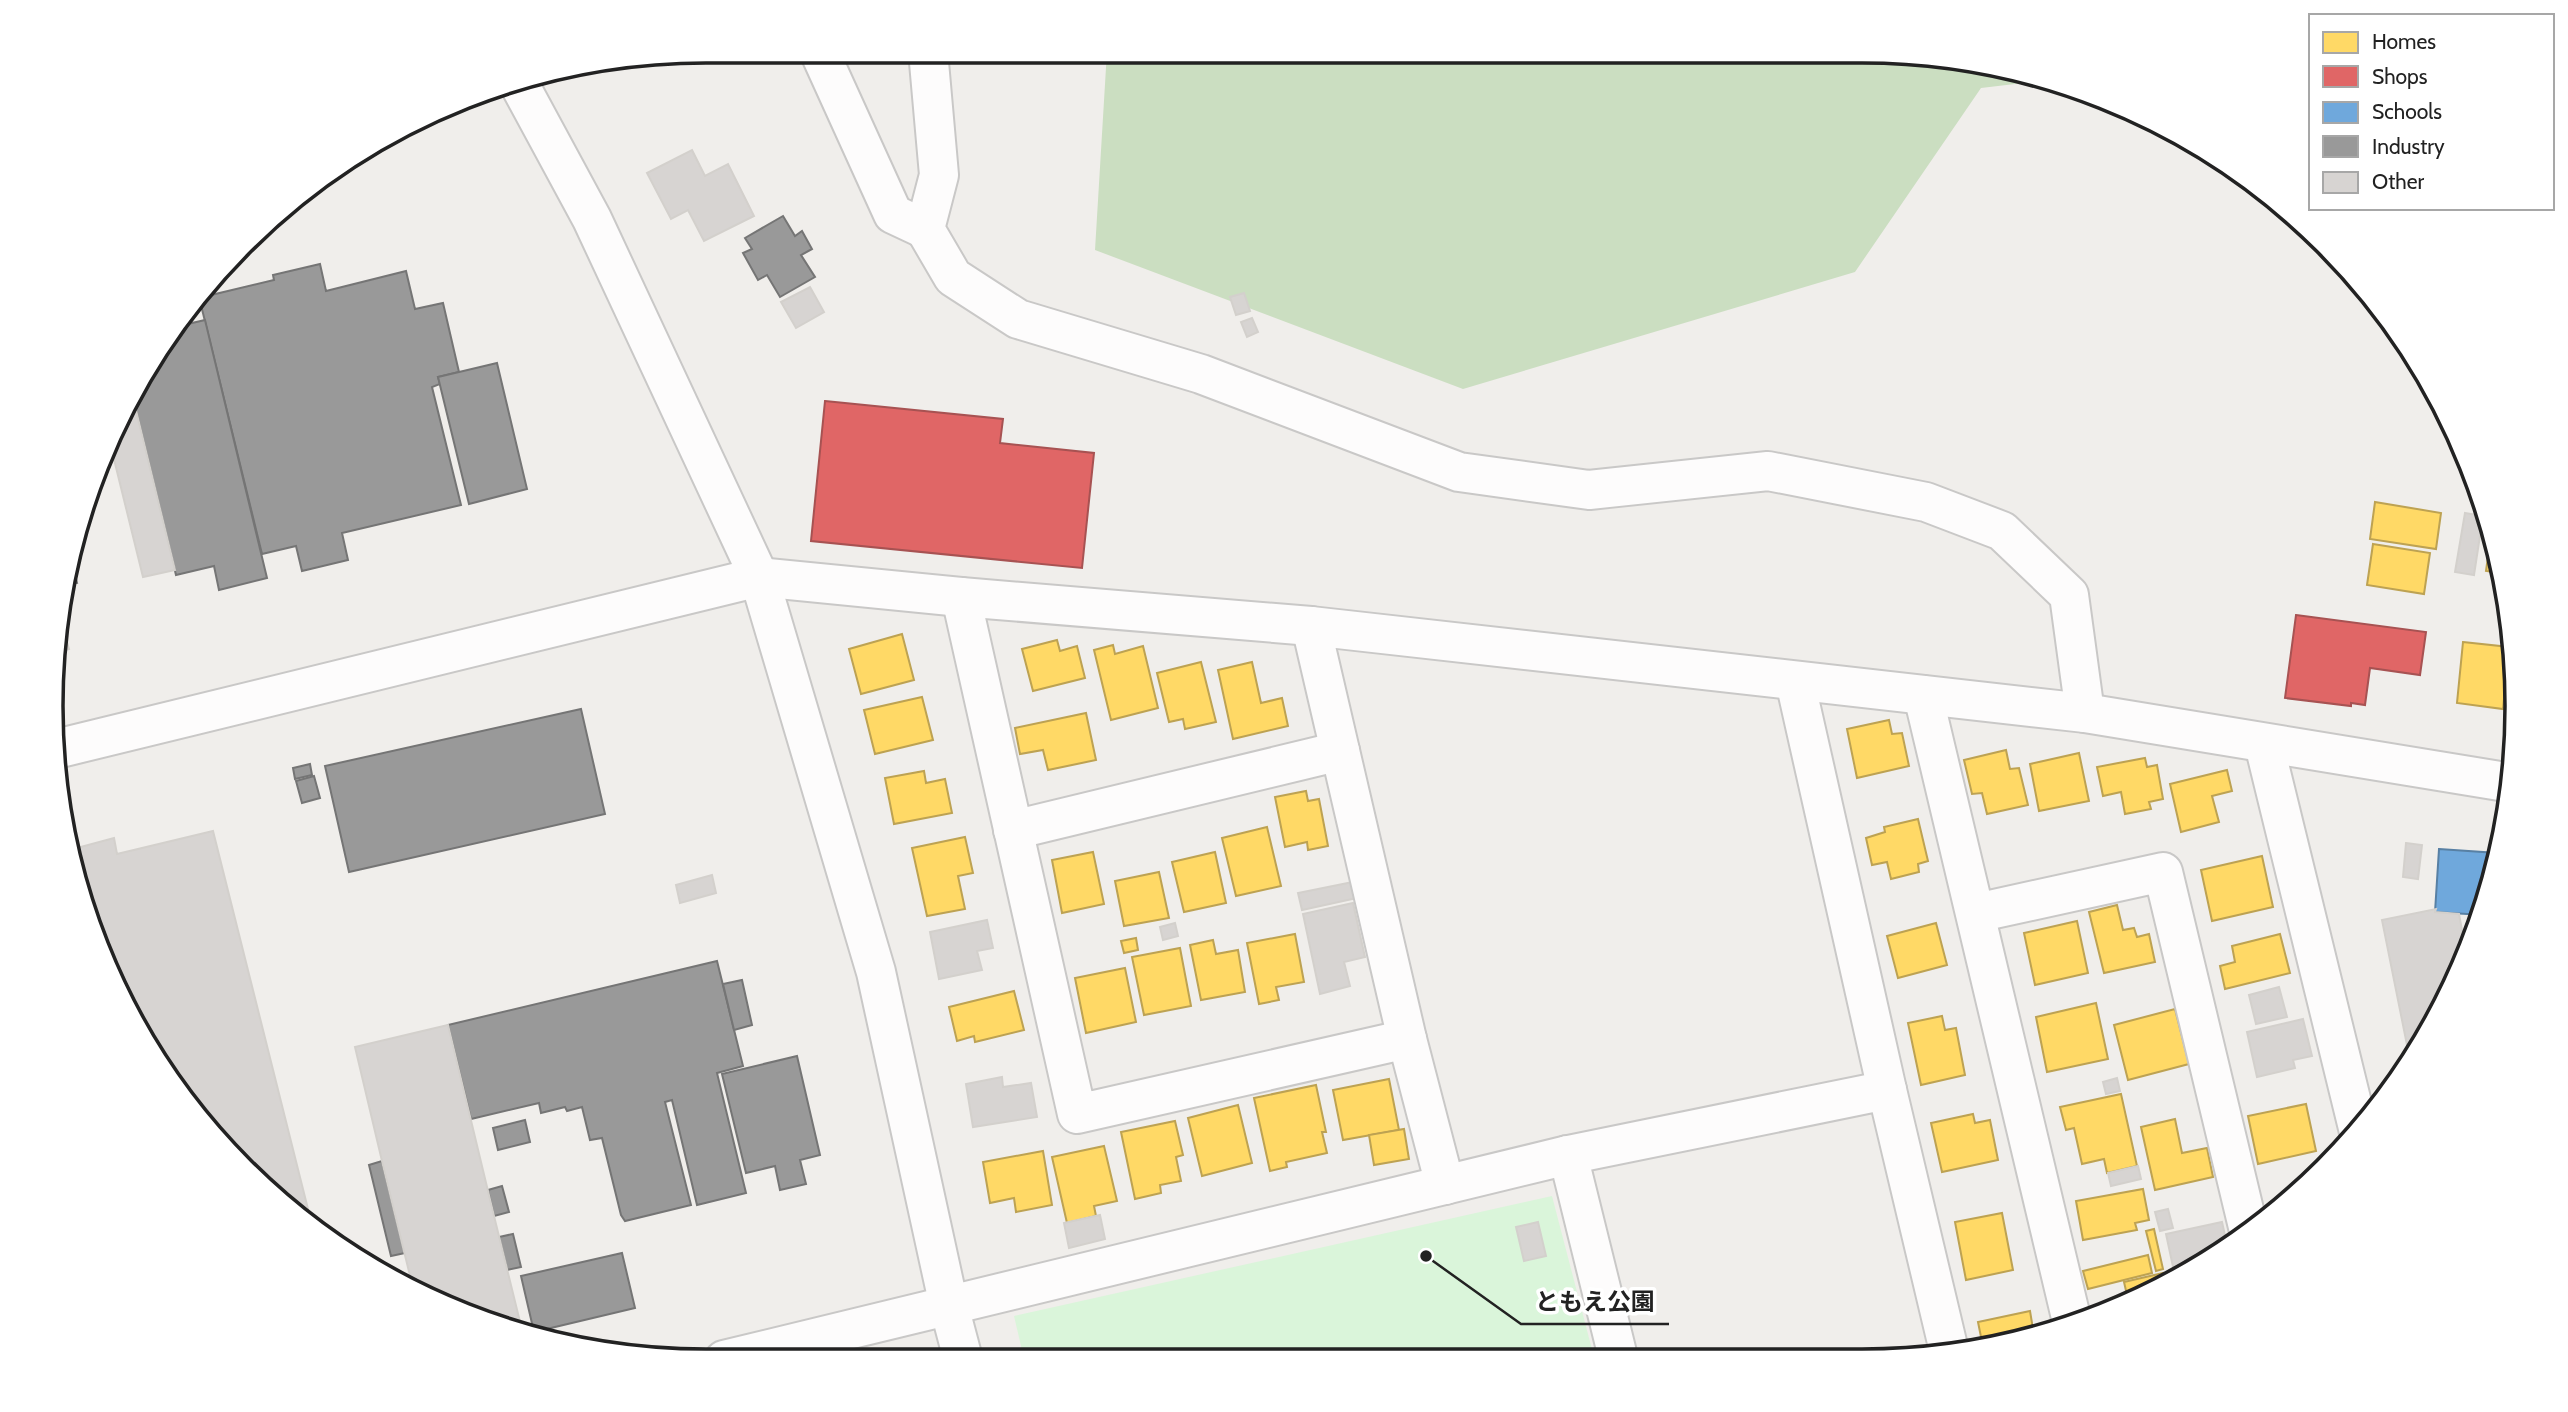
<svg xmlns="http://www.w3.org/2000/svg" width="2568" height="1412" font-family="Cabin,'Noto Sans JP',sans-serif">
	<style>
		.forest { fill: #cbdec1 }
		.park { fill: #daf5da }
		.homes { fill: #ffd966; stroke: #bda252; stroke-width: 2 }
		.shops { fill: #e06666; stroke: #a75252; stroke-width: 2 }
		.schools { fill: #6fa8dc; stroke: #5880a4; stroke-width: 2 }
		.industry { fill: #999; stroke: #757575; stroke-width: 2 }
		.building { fill: #d7d4d2; stroke: #d3d0cc; stroke-width: 2 }
		.lines { fill: none; stroke-linecap: round; stroke-linejoin: round }
		.minor-casing { stroke: #c9c8c7; stroke-width: 42 }
		.minor { stroke: #fdfcfc; stroke-width: 38 }
		.rim { fill: none; stroke: #222; stroke-width: 3.5 }
		.leader { fill: none; stroke: #222; stroke-width: 2.5 }
		.callout-dot { fill: #222; stroke: #fff; stroke-width: 2.5 }
		.callout-label { font-size: 24px; text-anchor: middle; font-weight: bold; fill: #222; stroke: #fff; stroke-width: 7; stroke-linejoin: round; paint-order: stroke }
	</style>
	<rect width="100%" height="100%" fill="#f0eeeb"/>
	<!-- forest -->
	<path class="forest" d="M1107,51l797,1 128,21 17,7 -68,8 -126,184 -392,117 -368,-139z"/>
	<!-- park -->
	<path class="park" d="M1552,1196l42,161 -570,2 -10,-43z"/>
	<!-- homes -->
	<g class="homes">
		<path d="M2375,502l66,11 -5,36 -66,-10z"/>
		<path d="M2492,528l3,8 6,37 -15,-2z"/>
		<path d="M2373,544l57,9 -6,41 -57,-9z"/>
		<path d="M902,634l12,46 -53,14 -12,-45z"/>
		<path d="M1057,640l3,11 17,-5 8,32 -52,13 -11,-42z"/>
		<path d="M2463,642l46,5 -6,62 -46,-6z"/>
		<path d="M1113,645l2,9 28,-8 15,62 -47,12 -17,-70z"/>
		<path d="M1201,662l15,60 -31,7 -2,-10 -14,3 -12,-49z"/>
		<path d="M1252,662l9,41 21,-5 6,28 -55,13 -15,-69z"/>
		<path d="M2515,680l-1,33h-3z"/>
		<path d="M922,697l11,43 -58,14 -11,-44z"/>
		<path d="M1086,713l10,47 -48,10 -5,-20 -23,4 -5,-26z"/>
		<path d="M1889,720l3,14 10,-1 7,33 -52,12 -10,-49z"/>
		<path d="M2006,750l4,19 9,-1 9,37 -41,9 -5,-21 -10,1 -8,-34z"/>
		<path d="M2079,753l10,48 -50,10 -9,-47z"/>
		<path d="M2145,758l2,9 10,-2 6,34 -14,3 2,7 -26,5 -4,-22 -18,4 -6,-29z"/>
		<path d="M2227,770l5,21 -20,5 7,26 -38,10 -11,-48z"/>
		<path d="M924,771l2,12 19,-4 7,34 -58,11 -9,-46z"/>
		<path d="M1306,791l2,10 11,-2 9,47 -20,4 -1,-8 -22,5 -10,-50z"/>
		<path d="M1918,819l10,42 -10,3 1,8 -28,7 -4,-17 -15,3 -6,-27 19,-6 -1,-5z"/>
		<path d="M1267,827l14,59 -45,10 -14,-58z"/>
		<path d="M965,837l8,36 -15,3 7,33 -38,7 -15,-68z"/>
		<path d="M1093,852l11,52 -42,9 -10,-53z"/>
		<path d="M1215,852l11,51 -42,9 -12,-50z"/>
		<path d="M2262,856l11,51 -61,14 -11,-51z"/>
		<path d="M1159,872l10,46 -45,8 -9,-45z"/>
		<path d="M2117,905l6,25 11,-2 3,9 12,-3 6,28 -51,11 -15,-61z"/>
		<path d="M2077,921l11,52 -53,12 -11,-52z"/>
		<path d="M1936,923l11,42 -49,13 -11,-42z"/>
		<path d="M1295,934l9,48 -28,5 3,13 -20,4 -12,-61z"/>
		<path d="M2280,934l10,39 -65,16 -5,-23 15,-4 -3,-16z"/>
		<path d="M1136,938l2,12 -14,3 -3,-12z"/>
		<path d="M1213,940l3,14 22,-4 7,42 -44,8 -11,-55z"/>
		<path d="M1180,948l11,58 -47,9 -12,-58z"/>
		<path d="M1125,968l11,54 -50,11 -11,-55z"/>
		<path d="M1014,991l10,39 -49,12 -1,-6 -17,5 -8,-34z"/>
		<path d="M2096,1003l12,56 -61,13 -11,-55z"/>
		<path d="M2175,1009l14,55 -61,16 -14,-55z"/>
		<path d="M1942,1016l3,14 11,-2 9,47 -44,10 -13,-62z"/>
		<path d="M1389,1079l10,51 -56,10 -10,-50z"/>
		<path d="M1316,1085l10,47h-4l5,21 -41,9 1,5 -17,4 -16,-73z"/>
		<path d="M2121,1094l16,72 -30,7 -3,-14 -22,5 -8,-36 -8,2 -6,-23z"/>
		<path d="M2306,1104l10,47 -58,13 -10,-48z"/>
		<path d="M1238,1105l14,58 -50,13 -14,-58z"/>
		<path d="M1973,1114l2,9 15,-3 8,40 -56,12 -11,-49z"/>
		<path d="M2175,1119l7,34 25,-5 6,29 -58,13 -14,-63z"/>
		<path d="M1175,1121l8,34 -7,2 5,24 -21,4 1,8 -26,6 -14,-67z"/>
		<path d="M1404,1129l5,30 -35,6 -5,-30z"/>
		<path d="M1104,1146l13,55 -23,5 2,10 -29,7 -15,-66z"/>
		<path d="M1043,1151l9,54 -36,7 -2,-14 -24,5 -7,-41z"/>
		<path d="M2143,1189l6,31 -14,3 2,7 -54,10 -7,-39z"/>
		<path d="M2002,1213l11,57 -47,10 -11,-58z"/>
		<path d="M2154,1229l9,40 -7,2 -10,-40z"/>
		<path d="M2148,1255l4,18 -64,16 -5,-18z"/>
		<path d="M2163,1273l2,8 -49,24 -2,-8 13,-2 -3,-13z"/>
		<path d="M2030,1311l4,24 -51,12 -5,-25z"/>
	</g>
	<!-- shops -->
	<g class="shops">
		<path d="M825,401l178,18 -3,24 94,10 -12,115 -271,-27z"/>
		<path d="M2296,615l130,17 -6,43 -50,-7 -5,37 -14,-2v3l-66,-8z"/>
	</g>
	<!-- schools -->
	<path class="schools" d="M2439,849l58,4 -14,62 -48,-3z"/>
	<!-- industry -->
	<g class="industry">
		<path d="M783,216l12,20 7,-5 10,18 -11,6 14,22 -35,20 -13,-22 -9,5 -15,-27 9,-4 -7,-11z"/>
		<path d="M320,264l6,27 80,-20 9,38 28,-6 16,69 -21,5 2,7 -8,3 29,118 -119,28 6,27 -46,11 -6,-25 -34,8 -62,-253 3,-4 71,-17 -1,-5z"/>
		<path d="M205,320l62,258 -48,12 -5,-24 -38,9 -42,-173 27,-60 14,-15z"/>
		<path d="M497,363l30,126 -58,15 -31,-127z"/>
		<path d="M71,556l6,27 -9,1z"/>
		<path d="M581,709l24,105 -256,58 -24,-106z"/>
		<path d="M310,764l2,11 -17,4 -2,-11z"/>
		<path d="M314,776l6,22 -18,5 -6,-22z"/>
		<path d="M717,961l26,105 -26,7 29,120 -49,12 -25,-105 -7,2 26,103 -66,16 -4,-6 -19,-77 -12,2 -8,-33 -15,4 -2,-4 -24,6 -2,-10 -68,16 -23,-94z"/>
		<path d="M742,980l10,45 -18,5 -11,-46z"/>
		<path d="M797,1056l23,99 -20,5 6,24 -26,6 -5,-24 -29,7 -24,-99z"/>
		<path d="M525,1120l5,22 -32,8 -5,-22z"/>
		<path d="M382,1161l23,92 -14,3 -22,-91z"/>
		<path d="M502,1186l7,26 -15,4 -6,-26z"/>
		<path d="M513,1234l8,33 -14,3 -8,-33z"/>
		<path d="M622,1253l13,55 -101,24 -13,-56z"/>
	</g>
	<!-- building -->
	<g class="building">
		<path d="M692,150l13,26 23,-12 26,52 -50,25 -16,-31 -17,9 -24,-46z"/>
		<path d="M810,287l14,25 -28,16 -15,-26z"/>
		<path d="M1244,293l6,18 -14,4 -6,-18z"/>
		<path d="M1252,318l6,14 -11,5 -6,-15z"/>
		<path d="M134,402l41,168 -32,7 -31,-126z"/>
		<path d="M2465,513l18,3 -9,59 -19,-3z"/>
		<path d="M64,632l5,17 -7,2z"/>
		<path d="M213,831l97,386 -96,-79 -113,-181 -24,-109 37,-10 3,16z"/>
		<path d="M2406,843l16,2 -4,34 -15,-2z"/>
		<path d="M712,875l4,18 -36,10 -4,-18z"/>
		<path d="M1353,882l4,16 -55,12 -4,-17z"/>
		<path d="M1353,903l12,54 -21,5 6,24 -30,8 -17,-80z"/>
		<path d="M2436,909l-1,3 24,2 7,38 -36,81 -20,27 -28,-140z"/>
		<path d="M987,920l6,28 -16,3 5,19 -43,9 -9,-47z"/>
		<path d="M1175,923l3,13 -15,4 -3,-13z"/>
		<path d="M2279,987l8,30 -31,7 -7,-29z"/>
		<path d="M2303,1019l9,37 -19,4 2,8 -38,9 -10,-45z"/>
		<path d="M448,1025l46,191 28,114 -4,1 -105,-43 -31,-127 -27,-114z"/>
		<path d="M1002,1077l1,10 28,-4 6,34 -64,10 -7,-43z"/>
		<path d="M2117,1078l3,13 -14,3 -3,-12z"/>
		<path d="M2138,1166l3,13 -30,7 -3,-13z"/>
		<path d="M2168,1209l5,19 -13,3 -5,-19z"/>
		<path d="M1100,1215l5,24 -36,9 -5,-25z"/>
		<path d="M1538,1222l8,34 -22,5 -8,-34z"/>
		<path d="M2222,1222l6,27 -53,27 -9,-42z"/>
	</g>
	<g class="lines">
		<!-- minor casing -->
		<g class="minor-casing">
			<g id="minor">
				<path d="M819,51l74,163 32,15"/>
				<path d="M928,51l11,124 -14,54 28,48 65,42 183,55 258,98 130,18 179,-19 158,31 76,29 67,64 16,118"/>
				<path d="M518,82l74,137 167,358 117,395 73,334 14,53"/>
				<path d="M961,597l116,517 330,-75"/>
				<path d="M1311,626l96,413 38,146"/>
				<path d="M1795,681l92,409 63,265"/>
				<path d="M1923,695l150,631"/>
				<path d="M2264,744l95,388"/>
				<path d="M52,750l707,-173 202,20 350,29 774,87 427,70"/>
				<path d="M1013,830l327,-79"/>
				<path d="M1976,913l187,-41 86,359"/>
				<path d="M1568,1155l50,202"/>
				<path d="M724,1360l844,-205 319,-65"/>
			</g>
		</g>
		<!-- minor -->
		<use href="#minor" class="minor"/>
	</g>
	<!-- crop -->
	<path d="M0 0H2568V1412H0ZM706 63H1862A643 643 0 0 1 2505 706V706A643 643 0 0 1 1862 1349H706A643 643 0 0 1 63 706V706A643 643 0 0 1 706 63Z" fill="#fff" fill-rule="evenodd"/>
	<path class="rim" d="M706 63H1862A643 643 0 0 1 2505 706V706A643 643 0 0 1 1862 1349H706A643 643 0 0 1 63 706V706A643 643 0 0 1 706 63Z"/>
	<!-- callouts -->
	<path class="leader" d="M1426 1256L1521 1324H1669"/>
	<circle class="callout-dot" cx="1426" cy="1256" r="7"/>
	<g class="callout-label">
		<text x="1595" y="1310">ともえ公園</text>
	</g>
	<!-- legend -->
	<rect x="2309" y="14" width="245" height="196" fill="#ffffff" stroke="#a7a7a7" stroke-width="2"/>
	<rect x="2323" y="32" width="35" height="21" fill="#ffd966" stroke="#a7a7a7" stroke-width="2"/>
	<text x="2372" y="49" font-size="21" fill="#222222">Homes</text>
	<rect x="2323" y="66" width="35" height="21" fill="#e06666" stroke="#a7a7a7" stroke-width="2"/>
	<text x="2372" y="84" font-size="21" fill="#222222">Shops</text>
	<rect x="2323" y="102" width="35" height="21" fill="#6fa8dc" stroke="#a7a7a7" stroke-width="2"/>
	<text x="2372" y="119" font-size="21" fill="#222222">Schools</text>
	<rect x="2323" y="136" width="35" height="21" fill="#999999" stroke="#a7a7a7" stroke-width="2"/>
	<text x="2372" y="154" font-size="21" fill="#222222">Industry</text>
	<rect x="2323" y="172" width="35" height="21" fill="#d7d4d2" stroke="#a7a7a7" stroke-width="2"/>
	<text x="2372" y="189" font-size="21" fill="#222222">Other</text>
</svg>
